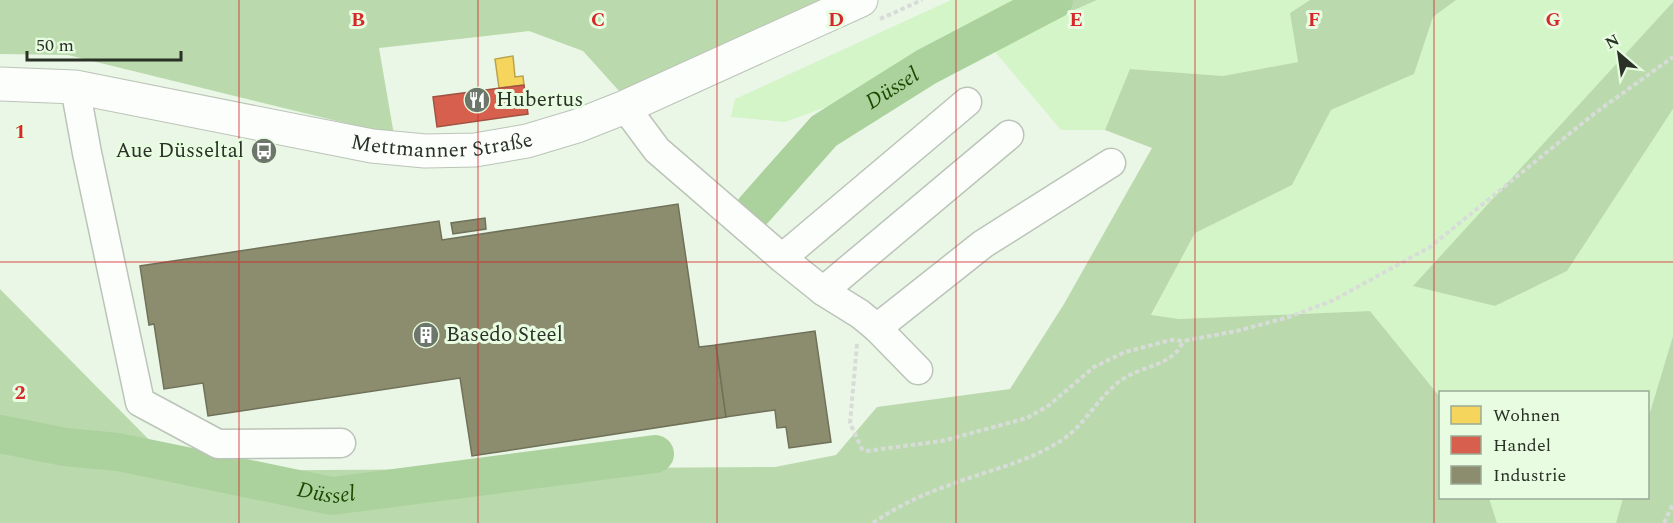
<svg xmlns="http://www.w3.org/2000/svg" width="1673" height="523" font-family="Spectral,serif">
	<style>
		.green { fill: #d4f5c8 }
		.forest { fill: #badaad }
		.homes { fill: #f6d55c; stroke: #b9a44c; stroke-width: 1.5 }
		.shops { fill: #d6604d; stroke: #a25242; stroke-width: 1.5 }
		.industry { fill: #8c8c6e; stroke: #6f7159; stroke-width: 1.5 }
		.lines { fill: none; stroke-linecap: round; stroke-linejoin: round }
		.river { stroke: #abd19d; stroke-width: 38 }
		.minor-casing { stroke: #bbc4b8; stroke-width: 31 }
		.major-casing { stroke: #bbc4b8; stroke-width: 35 }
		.path { stroke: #d8dcd8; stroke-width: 4; stroke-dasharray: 4.5 3; stroke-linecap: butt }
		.minor { stroke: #fcfefb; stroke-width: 28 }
		.major { stroke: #fcfefb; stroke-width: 33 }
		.grid { fill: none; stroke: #d62828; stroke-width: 1.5; stroke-opacity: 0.55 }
		.labels { text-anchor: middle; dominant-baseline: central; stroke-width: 6; stroke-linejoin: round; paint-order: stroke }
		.poi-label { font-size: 21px; fill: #2a3127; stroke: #e7fce0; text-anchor: start }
		.street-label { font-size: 21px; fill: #2a3127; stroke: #e7fce0 }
		.water-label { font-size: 22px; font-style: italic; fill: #1b4900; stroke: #e7fce0 }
		.grid-label { font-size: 20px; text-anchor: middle; font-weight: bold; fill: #d62828; stroke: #e7fce0; stroke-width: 6; stroke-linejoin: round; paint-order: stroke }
	</style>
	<rect width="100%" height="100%" fill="#eaf6e6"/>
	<!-- green -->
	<g class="green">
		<path d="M951,0h90v25l56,-25h213l-20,13 8,49 -75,14 -92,-7 -26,61h-44l-70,-83 -206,75 -54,-5 4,-18z"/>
		<path d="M1456,0h217l-2,5 -257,281 81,20 72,-35 106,-162v227l-25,83v-27h-208v5l-70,-86 -191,8 -28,-3 44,-83 97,-48 39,-75 83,-36 19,-57z"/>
		<path d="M1489,498h134l-7,25h-119z"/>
	</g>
	<!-- forest -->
	<g class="forest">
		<path d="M0,0h821l-201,92 -37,-41 -54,-20 -150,17 15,87 -326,-80 -68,-1z"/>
		<path d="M1041,0h56l-57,25z"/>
		<path d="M1310,0h146l-23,17 -19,57 -83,36 -39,75 -97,48 -44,82 28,4 191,-8 70,86v101h49l8,25h-1497v-234l180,182 595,-4 61,-12 41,-48 133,-18 54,-85 88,-156 -47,-18 25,-61 93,7 75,-14 -8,-49z"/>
		<path d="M1673,2v107l-106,162 -72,35 -82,-20z"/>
		<path d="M1673,336v187h-57l7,-25h25v-79z"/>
	</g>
	<!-- homes -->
	<path class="homes" d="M513,56l2,21 8,-1 1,9 -25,3 -4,-29z"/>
	<!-- shops -->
	<path class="shops" d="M524,85l4,29 -91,13 -4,-30z"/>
	<!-- industry -->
	<g class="industry">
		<path d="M678,204l21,143 17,-2 10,72 -254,39 -12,-78 -252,38 -5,-33 -39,6 -10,-65 -5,1 -9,-59 299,-45 3,19z"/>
		<path d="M485,218l1,11 -33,5 -2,-11z"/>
		<path d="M815,331l16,111 -42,6 -3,-21 -9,1 -2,-18 -49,7 -10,-72z"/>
	</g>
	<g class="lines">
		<!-- river -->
		<g class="river">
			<path id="s1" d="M754,210l70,-79 102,-64 128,-67"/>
			<path id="s2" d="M0,434l65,13 53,5 214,44 323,-42"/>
		</g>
		<!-- minor casing -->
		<g class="minor-casing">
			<g id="minor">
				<path d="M75,87l12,66 53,249 78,42 123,-1"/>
				<path d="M625,107l32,43 125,108 41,33 37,23 17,14 41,42"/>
				<path d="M782,258l185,-156"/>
				<path d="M823,291l186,-156"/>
				<path d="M877,328l106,-84 128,-81"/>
			</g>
		</g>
		<!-- major casing -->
		<g class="major-casing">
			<g id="major">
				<path id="s3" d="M0,84l75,3 297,59 53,5 50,-1 52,-9 50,-15 48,-19 236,-107"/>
			</g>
		</g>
		<!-- path -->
		<g class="path">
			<path d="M880,19l42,-19"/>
			<path d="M857,344l-7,79 12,26 4,2 76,-10 85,-23 21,-12 46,-39 31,-15 46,-12 12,1 54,-10 52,-14 45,-17 96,-53 165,-134 78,-56"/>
			<path d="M873,523c23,-16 48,-28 74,-37 38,-15 80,-23 115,-46 24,-16 37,-45 61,-61 20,-14 51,-13 60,-38"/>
			<path d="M1664,523l9,-19"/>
		</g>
		<!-- minor -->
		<use href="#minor" class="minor"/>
		<!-- major -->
		<use href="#major" class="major"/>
	</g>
	<!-- grid -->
	<path class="grid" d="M239,0v523M478,0v523M717,0v523M956,0v523M1195,0v523M1434,0v523M0,262h1673"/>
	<!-- icons -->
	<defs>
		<g id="restaurant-disc" transform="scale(1.35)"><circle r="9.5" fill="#6d766a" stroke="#e7fce0"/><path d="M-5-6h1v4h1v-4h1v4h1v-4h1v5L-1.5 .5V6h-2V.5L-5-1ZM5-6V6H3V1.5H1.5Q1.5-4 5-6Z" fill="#fff"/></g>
		<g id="bus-disc" transform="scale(1.35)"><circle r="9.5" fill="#6d766a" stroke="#e7fce0"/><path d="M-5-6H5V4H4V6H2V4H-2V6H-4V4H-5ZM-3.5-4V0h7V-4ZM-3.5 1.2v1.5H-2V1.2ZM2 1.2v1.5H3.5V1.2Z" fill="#fff"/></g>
		<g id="building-disc" transform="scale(1.35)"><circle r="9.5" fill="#6d766a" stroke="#e7fce0"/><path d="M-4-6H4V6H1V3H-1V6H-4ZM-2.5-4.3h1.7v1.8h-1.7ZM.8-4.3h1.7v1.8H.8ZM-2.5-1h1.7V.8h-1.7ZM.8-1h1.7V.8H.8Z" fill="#fff"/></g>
	</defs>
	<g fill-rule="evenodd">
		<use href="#restaurant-disc" x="477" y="100"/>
		<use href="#bus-disc" x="264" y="151"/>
		<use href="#building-disc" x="426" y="335"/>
	</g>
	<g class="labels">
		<!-- poi labels -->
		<g class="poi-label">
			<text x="496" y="100">Hubertus</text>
			<text x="244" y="151" text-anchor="end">Aue Düsseltal</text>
			<text x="446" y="335">Basedo Steel</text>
		</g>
		<!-- street labels -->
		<g class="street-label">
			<text stroke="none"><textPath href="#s3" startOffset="448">Mettmanner Straße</textPath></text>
		</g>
		<!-- water labels -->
		<g class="water-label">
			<text stroke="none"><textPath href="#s1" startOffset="186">Düssel</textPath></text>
			<text stroke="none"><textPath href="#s2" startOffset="332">Düssel</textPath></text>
		</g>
	</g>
	<g class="grid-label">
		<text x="358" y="26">B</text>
		<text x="598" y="26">C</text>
		<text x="836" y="26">D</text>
		<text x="1076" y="26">E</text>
		<text x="1314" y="26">F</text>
		<text x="1553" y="26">G</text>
		<text x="20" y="138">1</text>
		<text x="20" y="399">2</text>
	</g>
	<!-- legend -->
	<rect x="1439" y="391" width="210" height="108" fill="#e7fce0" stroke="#9bab96" stroke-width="1.5"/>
	<rect x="1451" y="406" width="30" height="18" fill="#f6d55c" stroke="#9bab96" stroke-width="1.5"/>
	<text x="1493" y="421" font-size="18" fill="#2a3127">Wohnen</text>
	<rect x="1451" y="436" width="30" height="18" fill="#d6604d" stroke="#9bab96" stroke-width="1.5"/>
	<text x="1493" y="451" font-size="18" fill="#2a3127">Handel</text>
	<rect x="1451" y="466" width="30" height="18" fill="#8c8c6e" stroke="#9bab96" stroke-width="1.5"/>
	<text x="1493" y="481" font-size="18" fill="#2a3127">Industrie</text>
	<!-- north arrow -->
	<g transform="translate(1619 54) rotate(331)" stroke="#e7fce0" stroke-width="4.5" paint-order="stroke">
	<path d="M0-4.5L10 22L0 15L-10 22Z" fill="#2a3127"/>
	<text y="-9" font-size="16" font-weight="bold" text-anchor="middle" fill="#2a3127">N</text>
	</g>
	<!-- scale -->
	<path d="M27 51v9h154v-9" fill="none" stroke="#2a3127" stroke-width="3"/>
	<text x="36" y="51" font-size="18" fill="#2a3127" stroke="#e7fce0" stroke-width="4.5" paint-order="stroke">50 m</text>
</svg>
